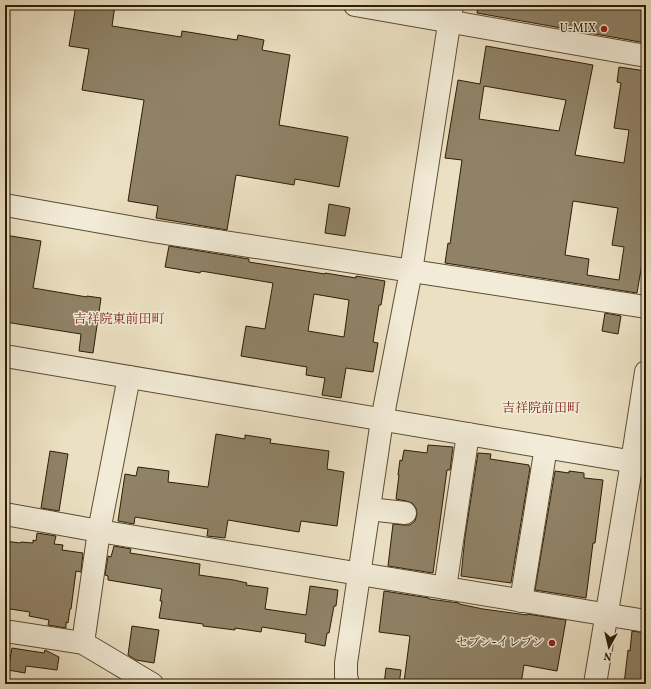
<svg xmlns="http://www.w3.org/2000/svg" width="651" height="689" font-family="Vollkorn,'Noto Serif JP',serif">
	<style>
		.building { fill: #908267; stroke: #2d1d04; fill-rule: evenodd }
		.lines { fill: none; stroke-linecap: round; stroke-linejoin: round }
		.minor-casing { stroke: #5c4e34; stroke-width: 24 }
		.minor { stroke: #f2ebd7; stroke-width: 22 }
		.poi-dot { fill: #8f2418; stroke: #f2ebd7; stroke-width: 1.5 }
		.labels { text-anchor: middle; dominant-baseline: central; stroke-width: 3; stroke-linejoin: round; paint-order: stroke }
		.poi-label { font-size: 12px; fill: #2d1d04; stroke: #f2ebd7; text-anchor: end }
		.neighbourhood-label { font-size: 13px; fill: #7a1f14; stroke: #f2ebd7 }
	</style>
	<rect width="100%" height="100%" fill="#ebe0c2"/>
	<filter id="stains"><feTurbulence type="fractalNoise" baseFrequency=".005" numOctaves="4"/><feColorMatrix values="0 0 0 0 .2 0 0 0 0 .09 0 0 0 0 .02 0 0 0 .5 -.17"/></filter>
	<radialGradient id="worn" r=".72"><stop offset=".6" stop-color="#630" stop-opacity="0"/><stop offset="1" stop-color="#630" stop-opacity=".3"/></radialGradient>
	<!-- building -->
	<g class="building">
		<path d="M76,5h39l-3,21 69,11 1,-6 55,9 1,-5 26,5 -2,10 28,5 -11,70 69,12 -9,50 -44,-8 -1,6 -58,-10 -9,55 -71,-12 2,-12 -30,-5 16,-101 -62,-10 7,-41 -20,-3z"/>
		<path d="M478,5h146l22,4v34l-169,-30z"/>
		<path d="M486,46l107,19 -18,90 49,8 5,-33 -15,-2 7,-45 -4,-1 2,-15 27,4v169l-9,53 -192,-30 3,-20 2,1 12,-84 -17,-2 13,-78 22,4zM484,86l82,14 -7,31 -80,-12zM573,201l45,7 -6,37 12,2 -5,33 -32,-5 2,-16 -24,-4z"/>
		<path d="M329,204l21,4 -5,28 -20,-3z"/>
		<path d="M5,235l36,6 -8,47 54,9v-1l14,2 -8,55 -14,-2 2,-17 -76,-12z"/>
		<path d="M169,246l80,13v3l76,12v-1l31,5v-2l29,5 -4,24h-2l-6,37 5,1 -5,29 -27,-4 -5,30 -19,-3 3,-17 -19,-3 1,-8 -66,-11 5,-30 19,3 8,-46 -72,-12 -1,2 -35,-6zM314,294l35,6 -5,37 -36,-6z"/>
		<path d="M605,313l16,3 -3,18 -16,-3z"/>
		<path d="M216,434l29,5v-4l26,4 -1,4 59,8 -2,18 17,3 -7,54 -36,-5 -2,11 -71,-12 -3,18 -18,-2 1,-7 -73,-12 -1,7 -16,-3 7,-47 11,2 2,-9 31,4 -1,11 40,5z"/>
		<path d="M428,445l25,2 -3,23h-3l-14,103 -45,-7 5,-42 11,1h6l5,-4 2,-7 -1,-6 -4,-5 -6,-2 -10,-2 3,-24h-1l2,-15 2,1 2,-11 23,3z"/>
		<path d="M50,451l18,3 -9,57 -18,-3z"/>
		<path d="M478,453l13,1 -1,5 39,6v2l1,1 -19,115 -50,-7 4,-39z"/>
		<path d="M555,471l14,2v-2l15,2v5l19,2 -8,63h-2l-7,55 -51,-8z"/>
		<path d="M37,533l19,3 -2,8 9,1 -1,5 21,3 -2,19 -5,-1 -5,38h-1l-2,14 -2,-1v6l-18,-3 1,-5 -20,-4 1,-4 -20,-3v-1l-5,-1v-66l15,2 1,-1 12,1v-3l3,1z"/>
		<path d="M114,546l17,3 -1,4 70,11 -1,11 35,5 13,3 -1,2 22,3 -3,21 41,6 4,-29 28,4 -2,16h-2l-5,27h-2l-2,13 -20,-4 1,-8 -44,-7 -1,5 -26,-4v2l-32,-4v-2l-44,-6 3,-17h-2l2,-12 -54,-9v-4l-3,-1 3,-19 3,1z"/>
		<path d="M384,591l45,7v1l30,4v1l24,5 44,6v-1l39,6 -9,51 -33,-6 -3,19h-102l-15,-2 6,-46 -31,-4z"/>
		<path d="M132,626l27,4 -5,33 -18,-3 -8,-5z"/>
		<path d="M632,631l14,2v51h-22l4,-34 2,1z"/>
		<path d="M12,648l32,5 1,-3 14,7 -2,13 -31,-4 -1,7 -17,-3z"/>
		<path d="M386,668l15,2 -2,14h-15z"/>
	</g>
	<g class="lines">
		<!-- minor casing -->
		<g class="minor-casing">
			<g id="minor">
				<path d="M355,5l291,51"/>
				<path d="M5,205l147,26 494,76"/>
				<path d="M5,356l641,108"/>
				<path d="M369,509l36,4"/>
				<path d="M5,514l94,17 547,90"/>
				<path d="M445,588l23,-154"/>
				<path d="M521,601l25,-154"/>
				<path d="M5,631l78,12 69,41"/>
				<path d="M83,643l16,-112 30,-154"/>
				<path d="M348,684l-2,-8v-13l36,-243 29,-149 41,-266"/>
				<path d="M595,684l37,-222 14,-90"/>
			</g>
		</g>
		<!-- minor -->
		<use href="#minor" class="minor"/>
	</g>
	<!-- markers -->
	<g class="poi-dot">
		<circle cx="604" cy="29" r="4"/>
		<circle cx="552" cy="643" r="4"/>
	</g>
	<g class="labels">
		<!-- poi labels -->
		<g class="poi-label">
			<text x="596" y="29">U-MIX</text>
			<text x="544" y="643">セブン-イレブン</text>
		</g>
		<!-- neighbourhood labels -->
		<g class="neighbourhood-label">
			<text x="119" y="320">吉祥院東前田町</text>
			<text x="541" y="409">吉祥院前田町</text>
		</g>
	</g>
	<!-- margin -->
	<rect width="651" height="689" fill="none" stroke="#ebe0c2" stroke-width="20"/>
	<rect x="6" y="6" width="639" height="677" fill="none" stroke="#2d1d04" stroke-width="2"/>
	<rect x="10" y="10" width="631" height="669" fill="none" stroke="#2d1d04"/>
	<!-- north arrow -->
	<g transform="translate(609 647) rotate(188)" stroke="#f2ebd7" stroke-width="3" paint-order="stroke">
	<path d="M0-3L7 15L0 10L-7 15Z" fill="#2d1d04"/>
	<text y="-6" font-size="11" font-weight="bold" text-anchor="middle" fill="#2d1d04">N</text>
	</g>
	<rect width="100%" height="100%" filter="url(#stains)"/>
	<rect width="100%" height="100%" fill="url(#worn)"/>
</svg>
